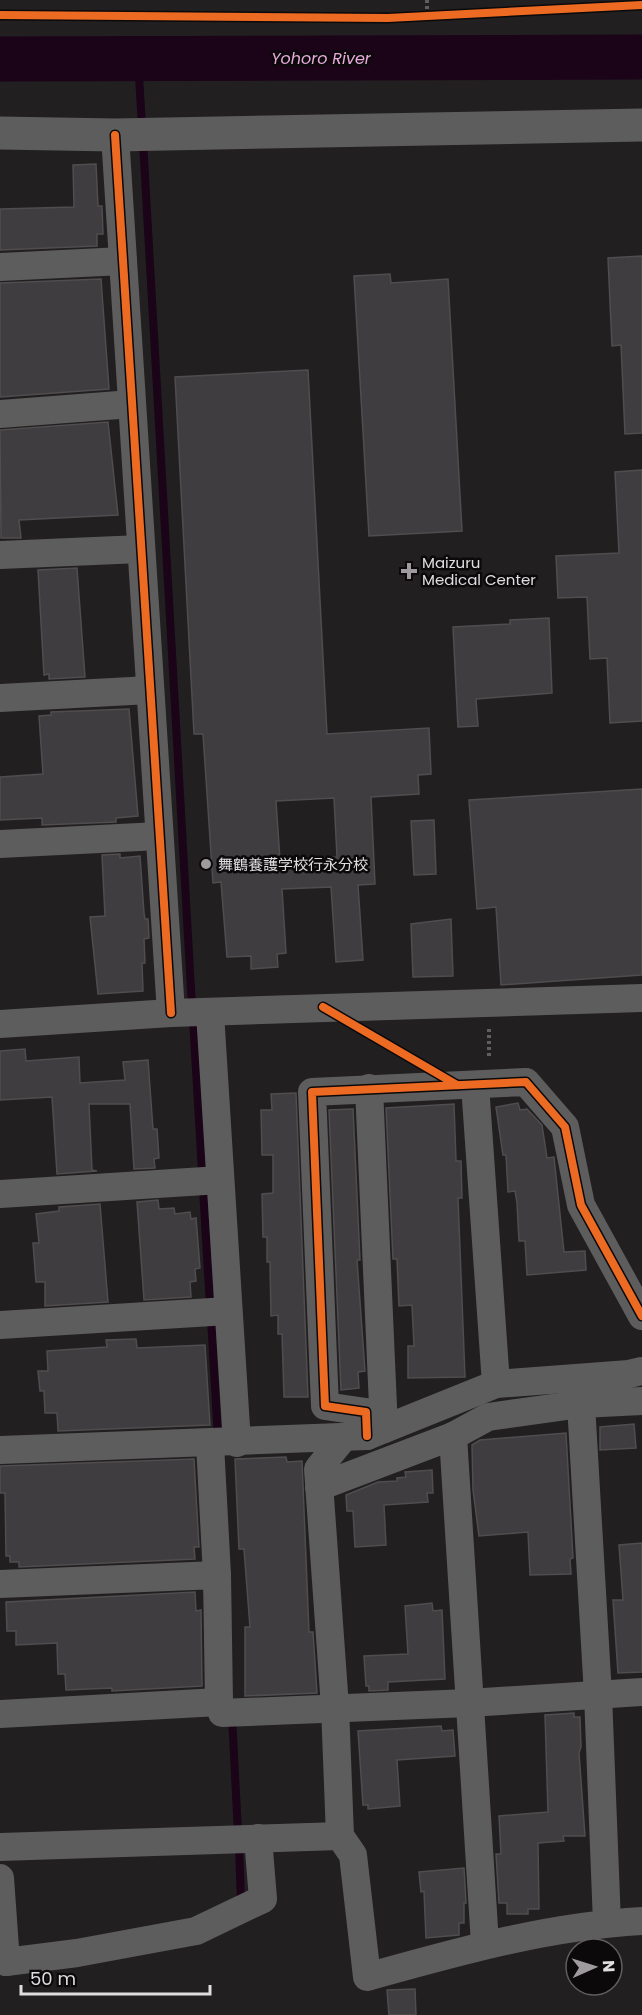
<svg xmlns="http://www.w3.org/2000/svg" width="642" height="2015" font-family="Poppins,'Noto Sans JP',sans-serif">
	<style>
		.lines { fill: none; stroke-linecap: round; stroke-linejoin: round }
		.stream { stroke: #1b0318; stroke-width: 8 }
		.river { stroke: #1b0318; stroke-width: 45 }
		.building { fill: #3f3d3f; stroke: #504d4f; stroke-width: 1.5; fill-rule: evenodd }
		.path { stroke: #605f60; stroke-width: 4; stroke-dasharray: 3 3; stroke-linecap: butt }
		.minor { stroke: #5e5d5d; stroke-width: 28 }
		.tertiary { stroke: #5e5d5d; stroke-width: 33 }
		.cycleway-casing { stroke: #0b090a; stroke-width: 11 }
		.cycleway { stroke: #ed6a23; stroke-width: 8 }
		.poi-dot { fill: #9e9a9d; stroke: #0b090a; stroke-width: 2 }
		.labels { text-anchor: middle; dominant-baseline: central; stroke-width: 5; stroke-linejoin: round; paint-order: stroke }
		.poi-label { font-size: 15px; fill: #e0dde0; stroke: #0b090a; text-anchor: start }
		.water-label { font-size: 16px; font-style: italic; fill: #e8aadc; stroke: #0b090a }
	</style>
	<rect width="100%" height="100%" fill="#221f21"/>
	<g class="lines">
		<!-- stream -->
		<g class="stream">
			<path d="M138,59l4,67"/>
			<path d="M143,141l49,866"/>
			<path d="M193,1019l17,287"/>
			<path d="M211,1318l7,120"/>
			<path d="M232,1716l6,117"/>
			<path d="M239,1845l2,57"/>
		</g>
		<!-- river -->
		<path class="river" d="M0,59l642,-2"/>
	</g>
	<!-- building -->
	<g class="building">
		<path d="M96,164l2,42h4l1,28h-6v12l-97,4v-41l74,-2 -1,-42z"/>
		<path d="M642,256v177l-17,1 -4,-89 -9,1 -4,-88z"/>
		<path d="M390,274l1,9 57,-4 14,252 -93,5 -15,-260z"/>
		<path d="M101,279l8,110 -109,8v-114z"/>
		<path d="M308,370l19,364 102,-6 2,46 -13,1 1,19 -48,3 4,87 -17,1 5,75 -27,2 -5,-75 -49,2 4,64 -9,1 1,13 -27,2v-13l-24,1 -6,-75 -8,1 -10,-149h-9l-19,-357zM334,798l3,59 -57,3 -4,-59z"/>
		<path d="M108,422l10,93 -99,5 2,18h-20l-1,-108z"/>
		<path d="M642,470v251l-32,2 -3,-65 -17,1 -3,-62 -29,1 -2,-42 63,-3 -4,-81z"/>
		<path d="M77,568l8,109 -36,2v-5l-5,1 -6,-105z"/>
		<path d="M549,618l3,75 -76,6 2,27 -20,1 -5,-100 57,-3v-4z"/>
		<path d="M129,709l9,107 -22,2v4l-74,3v-7l-42,2v-43l43,-3 -4,-58 12,-1v-3z"/>
		<path d="M642,789v186l-141,10 -5,-78 -19,2 -8,-109z"/>
		<path d="M434,820l2,54 -22,1 -3,-54z"/>
		<path d="M120,854v4l20,-2 4,57 1,6h3l1,19 -5,1 1,24h-3l1,28 -45,3 -8,-77 15,-1 -3,-61z"/>
		<path d="M451,919l2,57 -40,1 -2,-53z"/>
		<path d="M25,1049l1,12 53,-4 1,26 45,-3 -2,-18 25,-2 5,69h4l2,29 -5,1 1,9 -21,1 -4,-65h-41l3,66 5,1 -40,3 -5,-77 -52,3v-49z"/>
		<path d="M296,1093l12,304h-24l-2,-63h-4v-19l-7,1 -1,-54h-3v-25h-4l-1,-43 11,-1v-38h-11l-1,-45h11l-1,-16z"/>
		<path d="M518,1103l2,7 7,-1 15,16 5,33 7,-1 10,95 21,-1 1,19 -59,5 -2,-34h-6l-2,-38 -2,-12 -7,1 -2,-37h-3l-7,-48z"/>
		<path d="M454,1104l2,57h5l1,37h-4l7,179 -57,1v-32h6l-2,-41 -13,1 -2,-47h-4l-7,-151z"/>
		<path d="M353,1109l7,151h-3l8,111 -7,1 1,16 -18,2 -12,-280z"/>
		<path d="M158,1200l1,9 15,-1 1,6 15,-2 1,7 5,-1 4,50 -5,1 1,12 -6,1 1,15 -47,3 -7,-98z"/>
		<path d="M100,1204l8,98 -63,4v-24h-9l-3,-39h6l-3,-29 23,-3v-4z"/>
		<path d="M136,1339l1,9 68,-3 5,80 -152,6 -1,-18h-12l-1,-22h-4l-2,-20h10l-1,-20 60,-4 -1,-7z"/>
		<path d="M634,1424l2,24 -36,2v-23z"/>
		<path d="M566,1433l7,125 -3,1 1,15 -41,1 -2,-43 -49,4 -6,-46 -1,-45 8,-5z"/>
		<path d="M286,1457l1,5 15,-1 7,171h4l4,61 -72,3v-69h5l-6,-78h-5l-4,-90z"/>
		<path d="M194,1459l5,88h-5l1,12 -176,8v-5h-9v-6h-4l-1,-63h-5v-27z"/>
		<path d="M432,1470l1,23h-6l1,9 -44,3 2,40 -31,2 -2,-36h-6l-1,-16 32,-13 19,-1v-3l9,-1 -1,-5z"/>
		<path d="M642,1543v129l-24,1 -5,-73h10l-4,-55z"/>
		<path d="M195,1592l1,19 5,-1 1,76 -90,5v-3l-46,2 -1,-16h-7l-1,-31 -41,2v-14h-9l-1,-29z"/>
		<path d="M432,1603l1,8 9,-1 3,69 -57,3v8l-19,1v-5h-3l-2,-30 44,-2 -3,-48z"/>
		<path d="M574,1713v4h6l1,30 -2,6 6,83h-22l1,5 -26,2 1,66h-11v5h-21v-11h-8l-3,-49h5l-2,-38 49,-4 -3,-97z"/>
		<path d="M441,1726l1,5 11,-1 2,26 -58,4 3,46 -32,3v-4h-5l-5,-74z"/>
		<path d="M464,1868l2,35h-2v20h-5v12l-33,3 -2,-47 -3,1 -2,-20z"/>
		<path d="M415,1989l1,26h-27l-2,-25z"/>
	</g>
	<g class="lines">
		<!-- path -->
		<g class="path">
			<path d="M427,0v17"/>
			<path d="M489,1029v29"/>
		</g>
		<!-- minor -->
		<g class="minor">
			<path d="M115,135l56,878"/>
			<path d="M0,267l123,-6"/>
			<path d="M0,414l132,-10"/>
			<path d="M0,555l141,-6"/>
			<path d="M0,698l150,-8"/>
			<path d="M0,844l159,-8"/>
			<path d="M210,1013l27,430"/>
			<path d="M0,1024l171,-11 471,-15"/>
			<path d="M475,1085l21,299"/>
			<path d="M369,1088l15,341"/>
			<path d="M0,1194l220,-14"/>
			<path d="M0,1325l228,-14"/>
			<path d="M581,1404l17,291 9,228"/>
			<path d="M367,1436l-1,-24 -41,-6 -13,-314 214,-10 39,45 16,78 61,111"/>
			<path d="M453,1436l32,508"/>
			<path d="M344,1437l-26,32 17,238 5,129 13,19 14,122c90,-25 181,-51 275,-56"/>
			<path d="M210,1444l7,131"/>
			<path d="M0,1450l367,-14 129,-52 133,-10 13,-3"/>
			<path d="M319,1487l134,-51 35,-19 93,-13 61,-3"/>
			<path d="M0,1584l217,-9 2,127 3,11 247,-10 173,-11"/>
			<path d="M0,1714l219,-12"/>
			<path d="M0,1847l340,-11"/>
			<path d="M0,1878l6,84"/>
			<path d="M0,1959l6,3 71,-9 119,-22 67,-32 -5,-61"/>
		</g>
		<!-- tertiary -->
		<path class="tertiary" d="M0,133l115,2 527,-10"/>
		<!-- cycleway casing -->
		<g class="cycleway-casing">
			<g id="cycleway">
				<path d="M0,15l388,3 254,-13"/>
				<path d="M115,135l56,878"/>
				<path d="M323,1007l134,78"/>
				<path d="M367,1436l-1,-24 -41,-6 -13,-314 214,-10 39,45 16,78 61,111"/>
			</g>
		</g>
		<!-- cycleway -->
		<use href="#cycleway" class="cycleway"/>
	</g>
	<!-- markers -->
	<g class="poi-dot">
		<path d="M406 562h6v6h6v6h-6v6h-6v-6h-6v-6h6z"/>
		<circle cx="206" cy="864" r="6"/>
	</g>
	<g class="labels">
		<!-- poi labels -->
		<g class="poi-label">
			<text x="422" y="562">Maizuru<tspan x="422" dy="17">Medical Center</tspan></text>
			<text x="218" y="864">舞鶴養護学校行永分校</text>
		</g>
		<!-- water labels -->
		<g class="water-label">
			<text x="321" y="58">Yohoro River</text>
		</g>
	</g>
	<!-- north arrow -->
	<g transform="translate(594 1967) rotate(87)"><circle r="28" fill="#0b090a" stroke="#605e60" stroke-width="1.5"/>
	<path d="M0-4.5L10 22L0 15L-10 22Z" fill="#9e9a9d"/>
	<text y="-9" font-size="16" font-weight="bold" text-anchor="middle" fill="#e0dde0">N</text>
	</g>
	<!-- scale -->
	<path d="M21 1985v9h189v-9" fill="none" stroke="#e0dde0" stroke-width="3"/>
	<text x="30" y="1985" font-size="18" fill="#e0dde0" stroke="#0b090a" stroke-width="4.5" paint-order="stroke">50 m</text>
</svg>
